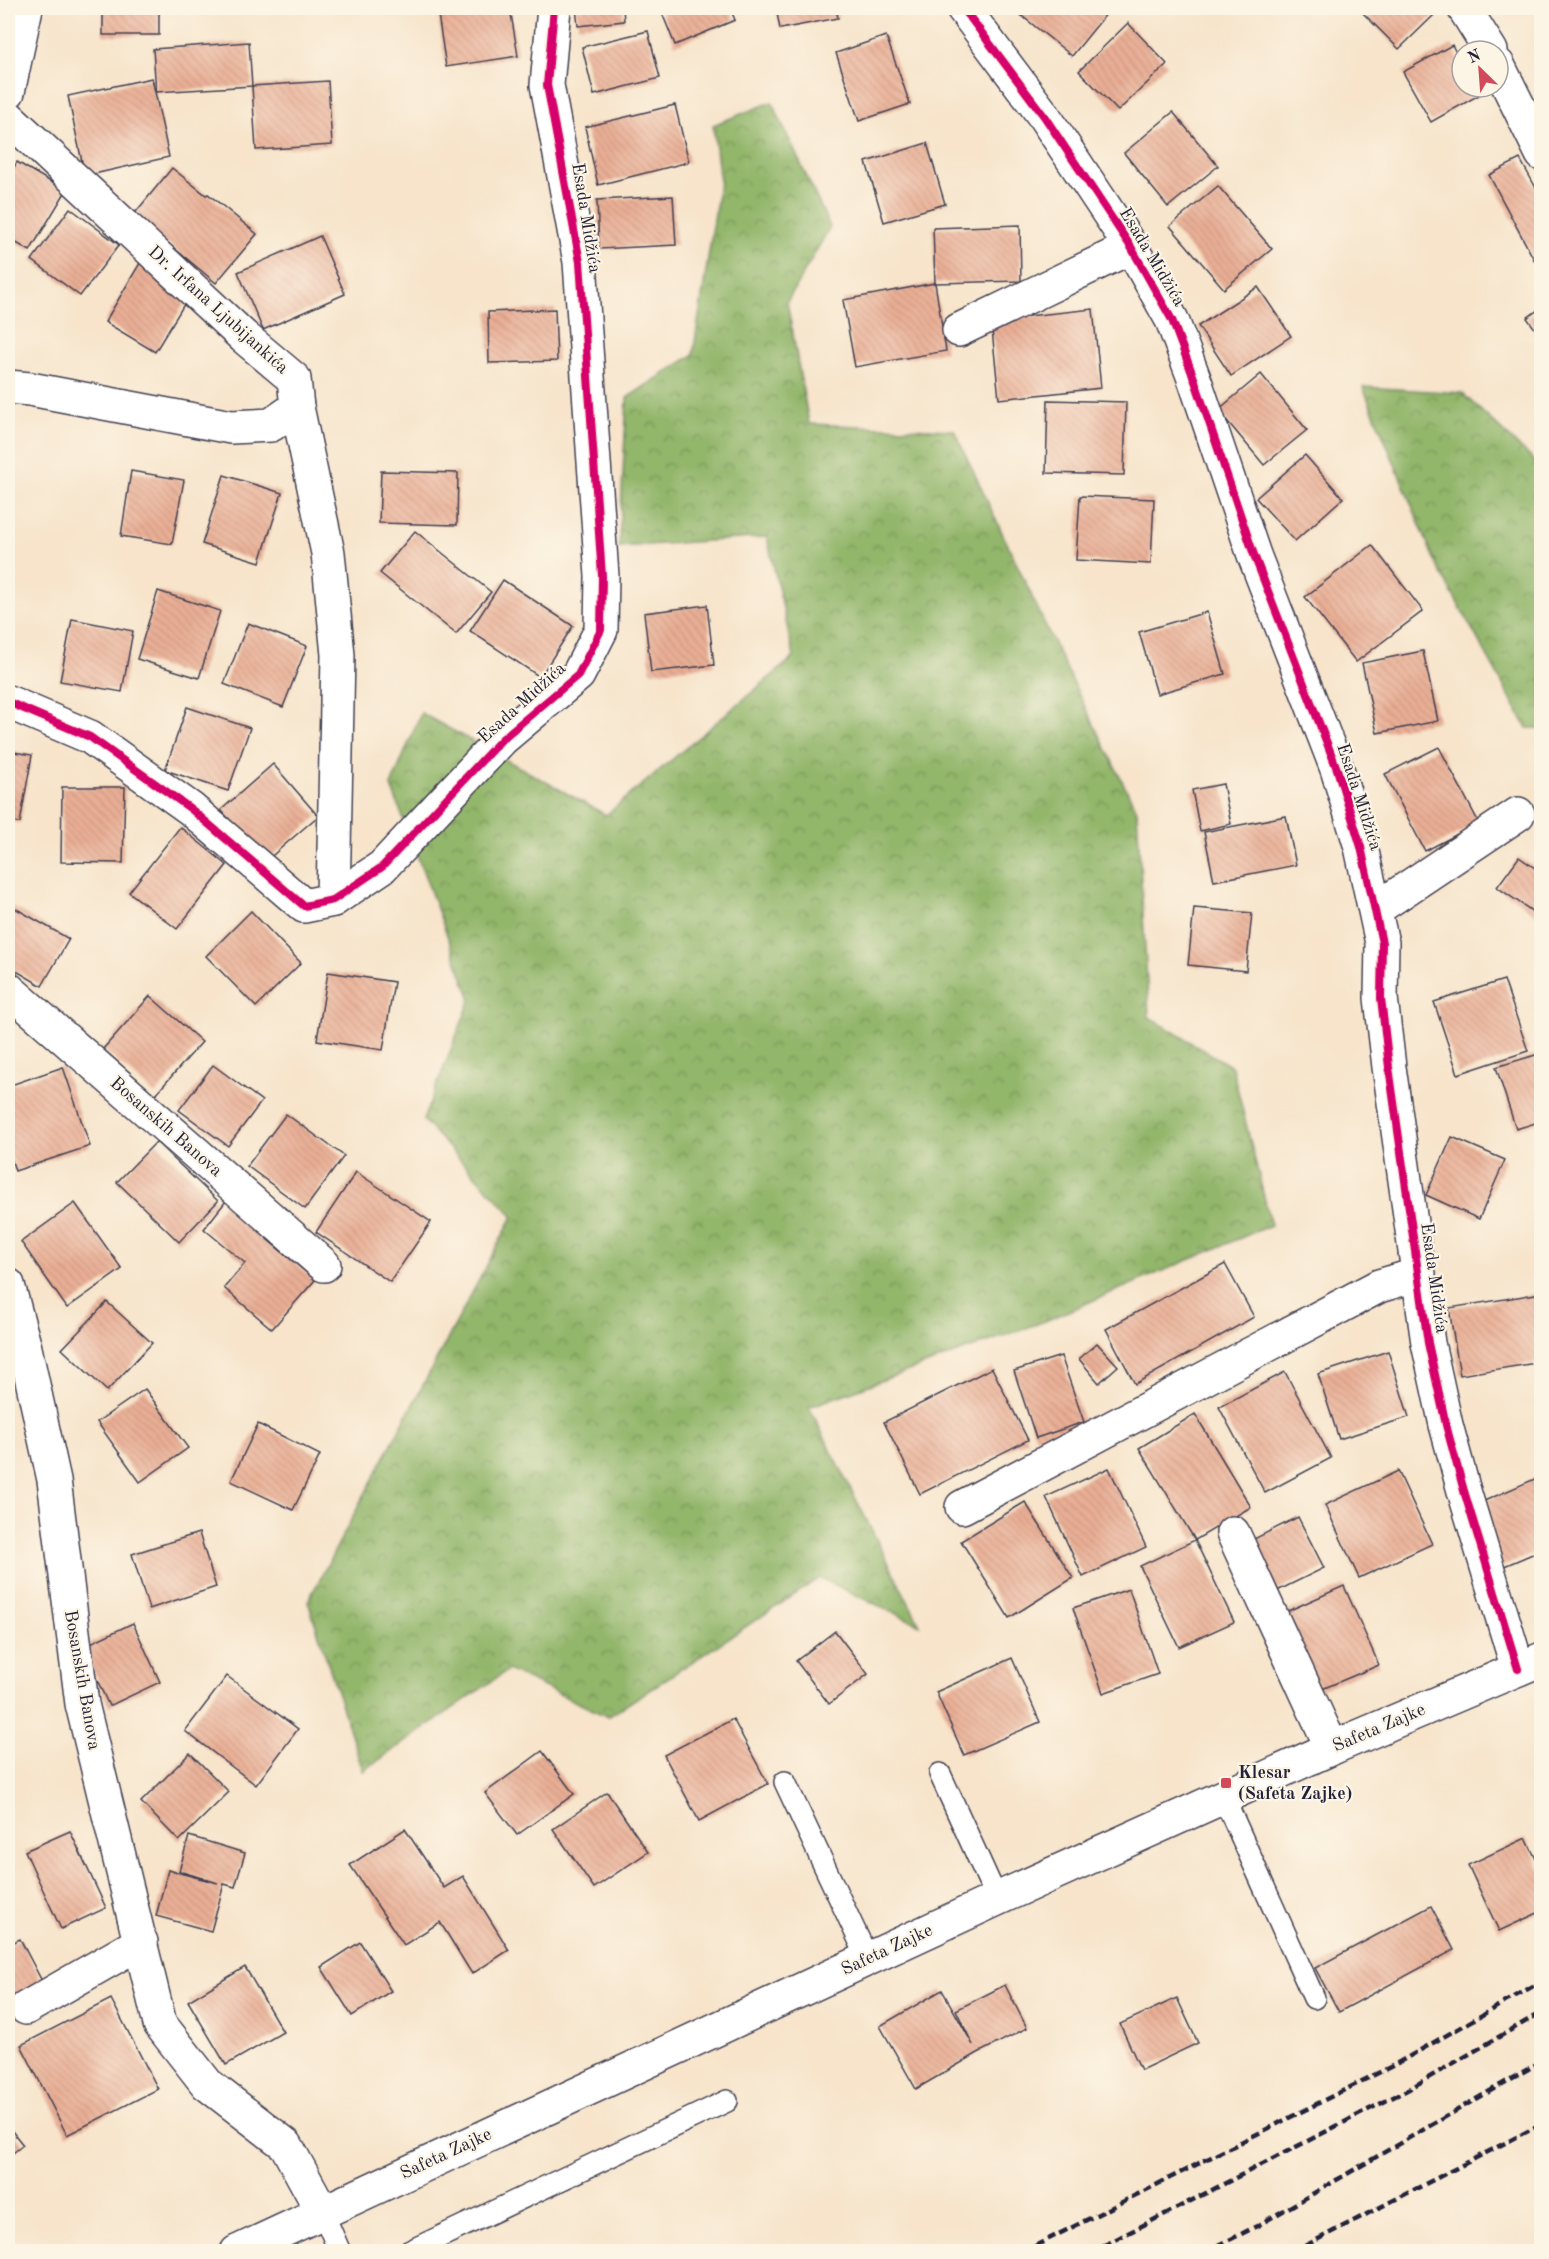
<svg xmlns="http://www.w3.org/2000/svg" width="1549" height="2259" font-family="'Old Standard TT',serif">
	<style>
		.forest { fill: url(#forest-crowns); stroke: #5a6c53; stroke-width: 1.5 }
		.building { fill: url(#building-back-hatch) }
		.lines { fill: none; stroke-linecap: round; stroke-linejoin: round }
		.lane-casing { stroke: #423f51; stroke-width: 24 }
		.street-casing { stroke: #423f51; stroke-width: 36 }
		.secondary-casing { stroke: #423f51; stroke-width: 36 }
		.lane { stroke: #fff; stroke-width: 21 }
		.street { stroke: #fff; stroke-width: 33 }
		.secondary { stroke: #fff; stroke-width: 33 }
		.rail { stroke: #22223b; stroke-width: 4.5; stroke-dasharray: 9 4.5; stroke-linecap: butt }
		.cycleway-casing { stroke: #fcf5e5; stroke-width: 11 }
		.cycleway { stroke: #d6006c; stroke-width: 8 }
		.poi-dot { fill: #d1495b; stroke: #fcf5e5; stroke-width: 2 }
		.labels { text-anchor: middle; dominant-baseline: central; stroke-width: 4.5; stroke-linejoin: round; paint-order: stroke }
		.street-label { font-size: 18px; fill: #22223b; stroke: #fcf5e5 }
		.poi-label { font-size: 18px; font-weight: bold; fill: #22223b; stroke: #fcf5e5; text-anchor: start }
	</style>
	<defs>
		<pattern id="forest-crowns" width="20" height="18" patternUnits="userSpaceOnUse" patternTransform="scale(1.5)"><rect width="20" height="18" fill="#92b66b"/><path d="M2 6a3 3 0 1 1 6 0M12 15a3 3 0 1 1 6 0" fill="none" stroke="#779459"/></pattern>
		<pattern id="building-back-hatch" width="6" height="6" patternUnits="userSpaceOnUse" patternTransform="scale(1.5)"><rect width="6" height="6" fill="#eaaf95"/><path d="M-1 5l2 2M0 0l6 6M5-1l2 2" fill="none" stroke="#c89681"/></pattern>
	</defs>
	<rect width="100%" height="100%" fill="#fcf5e5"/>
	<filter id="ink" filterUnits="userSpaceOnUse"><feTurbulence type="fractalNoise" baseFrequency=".0167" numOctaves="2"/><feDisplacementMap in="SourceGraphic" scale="12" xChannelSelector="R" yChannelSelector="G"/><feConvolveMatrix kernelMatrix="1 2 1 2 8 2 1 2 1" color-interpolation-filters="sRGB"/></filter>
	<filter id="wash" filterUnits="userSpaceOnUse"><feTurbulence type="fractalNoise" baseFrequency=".008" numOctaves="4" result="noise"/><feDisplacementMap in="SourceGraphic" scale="24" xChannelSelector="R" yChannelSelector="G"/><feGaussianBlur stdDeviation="1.35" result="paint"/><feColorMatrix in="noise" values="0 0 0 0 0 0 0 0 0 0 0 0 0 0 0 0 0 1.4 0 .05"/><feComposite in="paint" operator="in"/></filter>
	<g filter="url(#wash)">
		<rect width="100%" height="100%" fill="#f7e4cb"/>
		<!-- forest -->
		<g class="forest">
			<path d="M772,102l58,125 -43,75 22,122 145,6 104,222 79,159 12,206 83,50 39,158 -226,96 -236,86 111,218 -100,-47 -212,139 -100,-47 -145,101 -55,-170 205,-385 -90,-96 48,-121 -80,-213 30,-73 185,102 188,-158 -27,-120 -148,10 8,-149 66,-43 27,-174 -7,-56z"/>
			<path d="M1363,387l99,6 79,74v261h-14l-91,-164z"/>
		</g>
		<g id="blocks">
			<!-- building -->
			<g class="building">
				<rect x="103" y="8" width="56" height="27"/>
				<path d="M437,8h73l8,48 -72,11z"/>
				<path d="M576,8h47l1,13 -46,5z"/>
				<path d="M660,8h70l5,12 -60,25z"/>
				<path d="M776,8h60l2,10 -58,11z"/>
				<path d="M1012,8h99l-39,48z"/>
				<path d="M1365,8h62l7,7 -35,34 -38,-38z"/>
				<path d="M1128,23l39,41 -49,47 -39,-40z"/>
				<path d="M648,31l12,47 -66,17 -12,-48z"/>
				<path d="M886,36l24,68 -51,17 -23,-68z"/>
				<path d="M249,42l3,44 -96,6 -3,-43z"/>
				<path d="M1452,45l10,19v23h13l4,8 -48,27 -28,-50z"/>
				<path d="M152,78l17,79 -84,19 -17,-80z"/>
				<path d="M328,81l4,64 -76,5 -4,-64z"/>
				<path d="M675,105l14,57 -91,23 -13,-58z"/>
				<path d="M1173,112l45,54 -50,41 -44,-54z"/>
				<path d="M927,143l18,61 -61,18 -18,-60z"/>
				<path d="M1520,159l22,40v67l-4,1 -49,-92z"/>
				<path d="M17,162l49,29 -36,60 -22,-13v-60z"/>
				<path d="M172,168l34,27 2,-1 49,40 -41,49 -48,-40 -2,3 -35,-28z"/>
				<path d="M1218,186l54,63 -48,40 -54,-63z"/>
				<path d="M673,196l3,49 -77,4 -2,-49z"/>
				<path d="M70,208l49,37 -39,51 -48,-36z"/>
				<path d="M1020,225l1,56 -86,2 -2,-55z"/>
				<path d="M320,236l25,58 -82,36 -25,-58z"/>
				<path d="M140,263l51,30 -36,59 -50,-30z"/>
				<path d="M935,283l11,68 -91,16 -12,-67z"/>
				<path d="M1258,287l33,49 -60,40 -33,-50z"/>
				<path d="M1542,307v31l-15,-20z"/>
				<path d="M555,309l2,52 -68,2 -1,-51z"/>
				<path d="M1093,309l8,79 -102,11 -8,-79z"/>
				<path d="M1261,374l46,56 -43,35 -46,-55z"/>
				<path d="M1048,400l78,2 -2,73 -78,-2z"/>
				<path d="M1305,455l38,43 -48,43 -39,-43z"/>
				<path d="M131,471l53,9 -12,64 -51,-8z"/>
				<path d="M381,471l77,2 -1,52 -78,-2z"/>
				<path d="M224,475l58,18 -22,69 -58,-18z"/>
				<path d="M1080,496l74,3 -3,65 -75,-4z"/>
				<path d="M415,531l76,61 -35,42 -76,-61z"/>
				<path d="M1372,545l51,66 -67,51 -51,-65z"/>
				<path d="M503,580l70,46 -33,51 -70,-46z"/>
				<path d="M158,591l62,20 -21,67 -62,-19z"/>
				<path d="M707,605l7,60 -63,7 -7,-59z"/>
				<path d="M1207,612l18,62 -68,20 -18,-62z"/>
				<path d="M72,619l61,12 -11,61 -62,-11z"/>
				<path d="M248,623l59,23 -24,61 -59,-23z"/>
				<path d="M1423,651l15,70 -61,12 -15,-70z"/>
				<path d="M187,707l63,21 -22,63 -63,-21z"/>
				<path d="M1439,747l40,76 -54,28 -40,-77z"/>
				<path d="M8,751l24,4 -12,68 -12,-2z"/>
				<path d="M273,764l45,52 -52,45 -45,-51z"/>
				<path d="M1223,784l8,40 -31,7 -8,-41z"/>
				<path d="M62,787h63l-2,76 -62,-1z"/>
				<path d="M1286,816l10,49 -82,16 -10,-49z"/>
				<path d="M180,827l47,38 -50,64 -48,-37z"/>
				<path d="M1519,857l23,16v45l-45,-31z"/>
				<path d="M8,904l61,35 -27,47 -34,-20z"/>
				<path d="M1194,908l58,5 -6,58 -58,-6z"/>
				<path d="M251,911l50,52 -45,44 -50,-51z"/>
				<path d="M328,972l66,10 -11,68 -66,-10z"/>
				<path d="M1504,980l24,71 -70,23 -24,-72z"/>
				<path d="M150,996l52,46 -47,53 -52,-46z"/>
				<path d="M1542,1053v68l-26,8 -20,-62z"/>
				<path d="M213,1065l49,36 -34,45 -49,-36z"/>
				<path d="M63,1067l27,79 -75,25 -7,-23v-62z"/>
				<path d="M286,1114l58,42 -39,53 -58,-43z"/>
				<path d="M1452,1137l53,23 -26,59 -53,-24z"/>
				<path d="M156,1142l62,59 -39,41 -62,-60z"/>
				<path d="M356,1172l75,50 -41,60 -74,-50z"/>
				<path d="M226,1201l43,35 -2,3 48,41 -43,49 -48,-41 21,-25 -41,-34z"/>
				<path d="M75,1203l47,66 -55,39 -46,-66z"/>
				<path d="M1225,1264l29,53 -119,67 -29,-55z"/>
				<path d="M1542,1293v69l-82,13 -11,-67z"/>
				<path d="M107,1302l45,41 -45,48 -45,-42z"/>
				<path d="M1097,1343l21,23 -19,17 -20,-24z"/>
				<path d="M1388,1351l21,66 -70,22 -21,-65z"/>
				<path d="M1061,1356l23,66 -48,16 -22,-67z"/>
				<path d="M992,1368l36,72 -108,54 -36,-72z"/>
				<path d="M1285,1372l46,86 -66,35 -46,-86z"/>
				<path d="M145,1389l43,59 -48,34 -43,-60z"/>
				<path d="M1195,1414l56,93 -56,33 39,82 -55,25 -39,-81 55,-26 -56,-92z"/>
				<path d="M258,1424l62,31 -27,55 -62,-29z"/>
				<path d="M1109,1468l37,79 -63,30 -37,-80z"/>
				<path d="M1398,1471l34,73 -73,34 -34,-73z"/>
				<path d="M1537,1478l5,9v63l-40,17 -27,-62z"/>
				<path d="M1025,1502l48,76 -64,40 -48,-77z"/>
				<path d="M1298,1517l26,51 -55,27 -25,-51z"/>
				<path d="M199,1533l17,54 -67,22 -17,-55z"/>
				<path d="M1344,1586l35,79 -64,27 -34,-78z"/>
				<path d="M1129,1589l29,85 -55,19 -30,-85z"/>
				<path d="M133,1623l27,59 -51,24 -27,-59z"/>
				<path d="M835,1631l33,43 -39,30 -33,-43z"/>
				<path d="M1012,1658l28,64 -76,33 -28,-63z"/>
				<path d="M227,1676l71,53 -42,56 -71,-54z"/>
				<path d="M733,1719l35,65 -69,37 -35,-66z"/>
				<path d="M542,1751l32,43 -57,41 -32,-42z"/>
				<path d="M190,1753l39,39 -50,49 -38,-39z"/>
				<path d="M607,1792l41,60 -54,36 -41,-59z"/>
				<path d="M405,1829l39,59 19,-12 46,74 -37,24 -32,-52 -36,23 -54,-80z"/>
				<path d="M70,1831l36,77 -45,21 -36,-78z"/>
				<path d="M189,1836l56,17 -10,34 -11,-3 -13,47 -55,-15 12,-46 50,13 -39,-12z"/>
				<path d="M1526,1838l16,34v39l-43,20 -31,-66z"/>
				<path d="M1431,1906l23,44 -115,62 -24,-44z"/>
				<path d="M20,1939l25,48 -37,20v-62z"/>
				<path d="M360,1942l31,49 -39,25 -31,-49z"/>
				<path d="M245,1967l38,65 -57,33 -38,-64z"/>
				<path d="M1005,1985l22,43 -49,25 -62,36 -36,-63 62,-36 31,55 -17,-35z"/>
				<path d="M1177,1998l21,45 -57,27 -21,-46z"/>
				<path d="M111,1999l47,90 -91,46 -46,-90z"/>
				<path d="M8,2126l15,19 -15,12z"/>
			</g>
		</g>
	</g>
	<g filter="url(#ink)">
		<use href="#blocks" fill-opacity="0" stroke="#423f51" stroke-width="1.5"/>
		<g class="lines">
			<!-- lane casing -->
			<g class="lane-casing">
				<g id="lane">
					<path d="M940,1774l57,125"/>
					<path d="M785,1782l83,177"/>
					<path d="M1224,1798l90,200"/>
					<path d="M322,2211l18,41"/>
					<path d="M408,2252l319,-151"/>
				</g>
			</g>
			<!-- street casing -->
			<g class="street-casing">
				<g id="street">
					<path d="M963,8l81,108 87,131 41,73 23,61 59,174 83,214 24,78 21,96 -1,55 8,69 39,276 18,82 18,66 54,178"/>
					<path d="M1464,8l27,43"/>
					<path d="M1498,65l44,89"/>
					<path d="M8,92l18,-84"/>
					<path d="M8,117l236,220 50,42 3,28 -26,18 -40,2 -201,-38 -22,-2"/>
					<path d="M959,330l172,-83"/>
					<path d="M297,407l31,146 10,102 -5,245"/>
					<path d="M8,702l82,35 101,72 113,97 29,-6 49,-33 120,-128 76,-64 23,-45 1,-54 -22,-314 -33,-177 7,-77"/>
					<path d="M1376,909l142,-95"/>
					<path d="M8,989l316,276"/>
					<path d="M8,1285l17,63 29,132 28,224 78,320 47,60 79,61 36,66"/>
					<path d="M962,1507l417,-221 40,-12"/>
					<path d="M1233,1533l99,215"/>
					<path d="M26,2008l115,-66"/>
				</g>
			</g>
			<!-- secondary casing -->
			<g class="secondary-casing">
				<path id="secondary" d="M237,2252l760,-353 335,-151 210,-89"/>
			</g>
			<!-- lane -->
			<use href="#lane" class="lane"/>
			<!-- street -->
			<use href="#street" class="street"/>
			<!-- secondary -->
			<use href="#secondary" class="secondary"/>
			<!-- rail -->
			<g class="rail">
				<path d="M1023,2252l371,-187 148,-84"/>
				<path d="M1091,2252l318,-163 133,-77"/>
				<path d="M1205,2252l52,-26 285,-165"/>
				<path d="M1293,2252l249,-128"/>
			</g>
			<!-- cycleway casing -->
			<g class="cycleway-casing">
				<g id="cycleway">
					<path d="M963,8l81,108 87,131 41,73 23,61 59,174 83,214 24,78 21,96 -1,55 8,69 39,276 18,82 18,66 54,178"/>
					<path d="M8,702l82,35 101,72 113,97 29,-6 49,-33 120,-128 76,-64 23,-45 1,-54 -22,-314 -33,-177 7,-77"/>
				</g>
			</g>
			<!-- cycleway -->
			<use href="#cycleway" class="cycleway"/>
		</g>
	</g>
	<!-- markers -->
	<rect class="poi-dot" x="1220" y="1777" width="12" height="12" rx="3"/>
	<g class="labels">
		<!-- street labels -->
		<g class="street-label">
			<text transform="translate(586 218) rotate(81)">Esada Midžića</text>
			<text transform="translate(1152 257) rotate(59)">Esada Midžića</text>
			<text transform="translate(218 310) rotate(42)">Dr. Irfana Ljubijankića</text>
			<text transform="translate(522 703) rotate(-42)">Esada Midžića</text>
			<text transform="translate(1359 797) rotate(72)">Esada Midžića</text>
			<text transform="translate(166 1127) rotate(41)">Bosanskih Banova</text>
			<text transform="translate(1434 1278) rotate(82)">Esada Midžića</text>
			<text transform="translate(82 1680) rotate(80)">Bosanskih Banova</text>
			<text transform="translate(1379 1728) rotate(-23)">Safeta Zajke</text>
			<text transform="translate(887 1950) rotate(-25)">Safeta Zajke</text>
			<text transform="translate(446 2154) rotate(-25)">Safeta Zajke</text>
		</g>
		<!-- poi labels -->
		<g class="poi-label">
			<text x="1238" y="1773">Klesar<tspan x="1238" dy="21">(Safeta Zajke)</tspan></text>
		</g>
	</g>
	<!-- margin -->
	<rect width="1549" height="2259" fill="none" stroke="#fcf5e5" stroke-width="30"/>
	<!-- north arrow -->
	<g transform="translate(1480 69) rotate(335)"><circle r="28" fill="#fcf5e5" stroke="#a5a1a1" stroke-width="1.5"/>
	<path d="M0-4.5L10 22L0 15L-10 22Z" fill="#d1495b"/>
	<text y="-9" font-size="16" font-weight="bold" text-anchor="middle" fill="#22223b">N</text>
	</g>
</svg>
